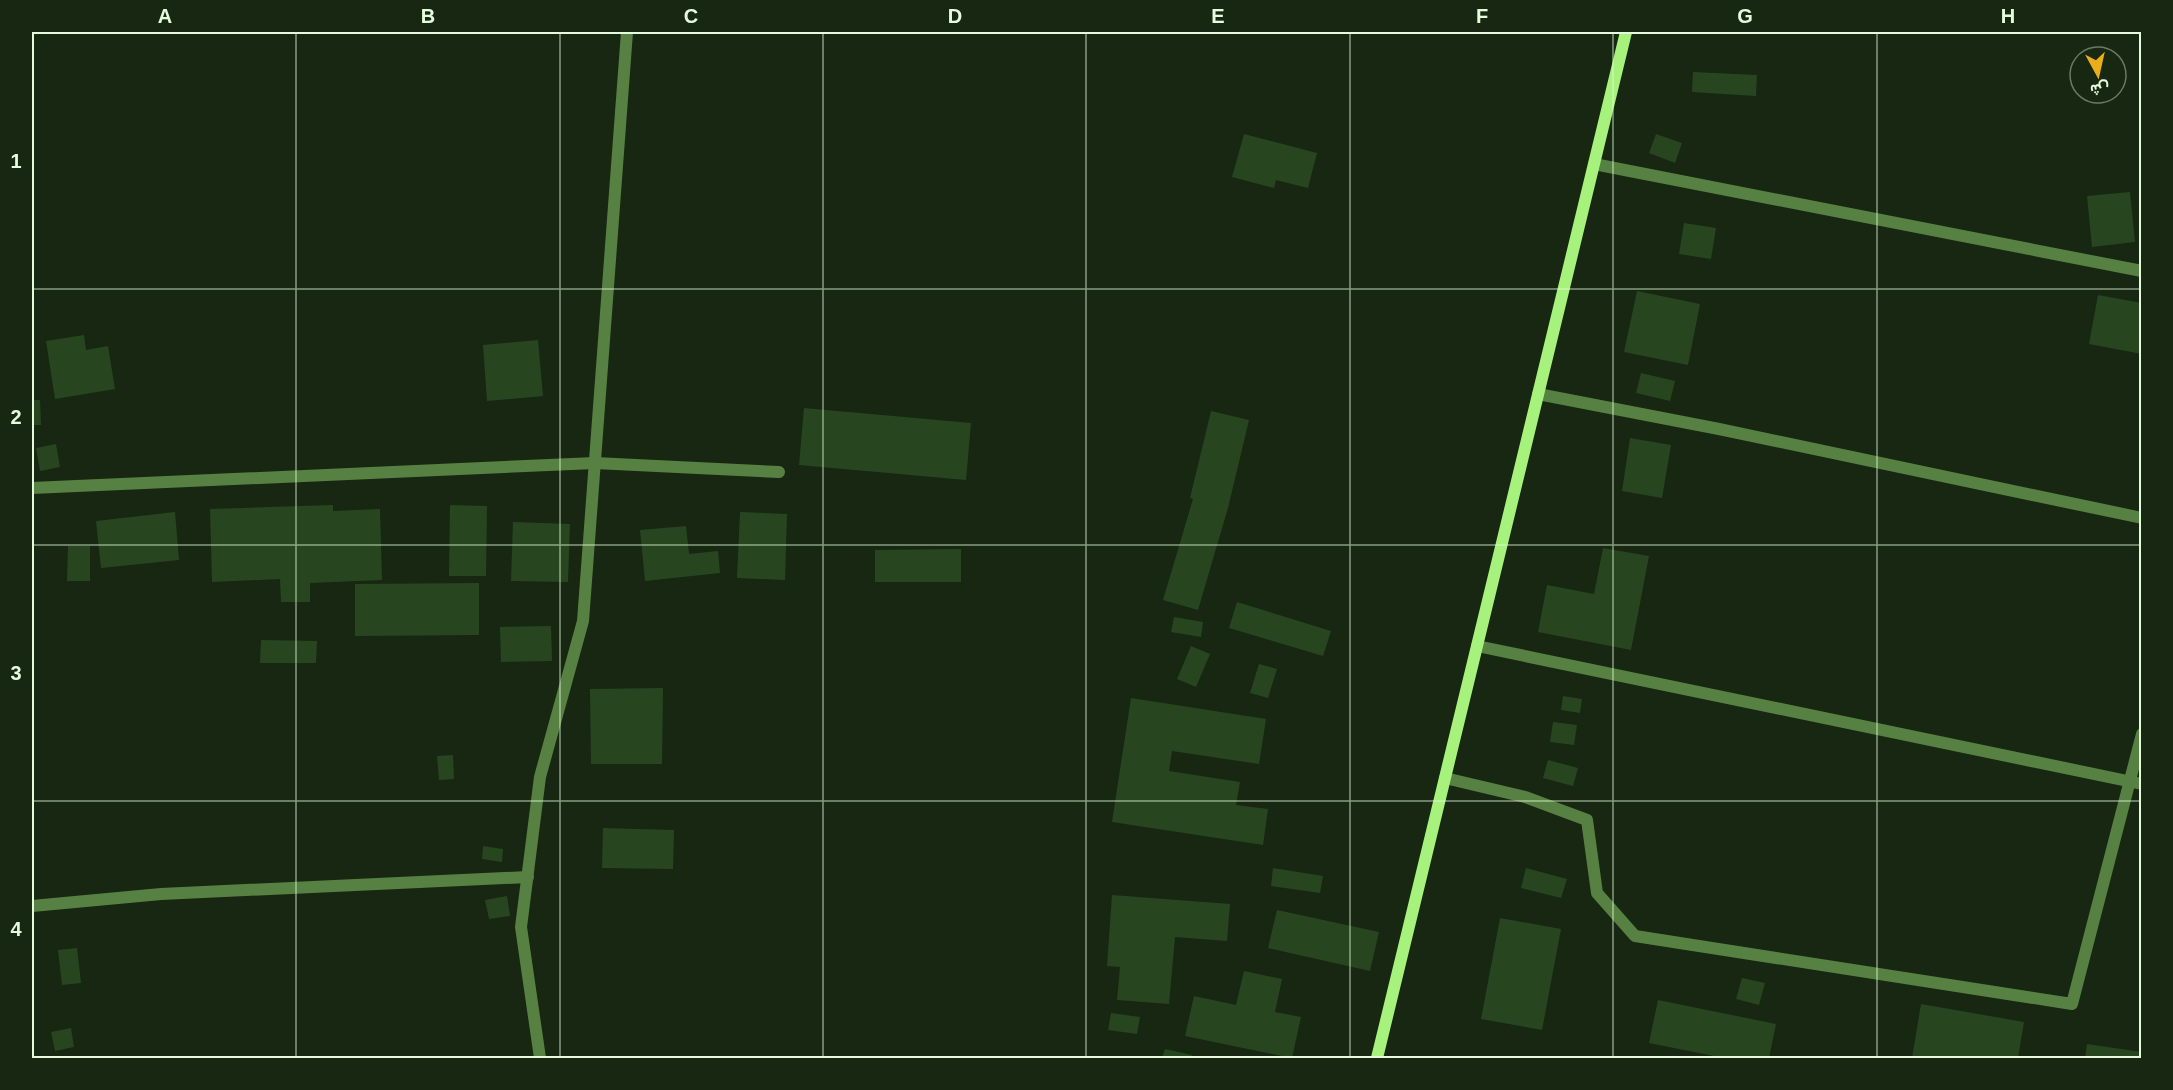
<svg xmlns="http://www.w3.org/2000/svg" width="2173" height="1090" font-family="Arial,Vazirmatn,sans-serif">
	<style>
		.building { fill: #274620 }
		.lines { fill: none; stroke-linecap: round; stroke-linejoin: round }
		.street { stroke: #578142; stroke-width: 12 }
		.secondary { stroke: #a6f27c; stroke-width: 12 }
		.grid { fill: none; stroke: #e4fcdb; stroke-width: 1.5; stroke-opacity: 0.55 }
		.neatline { fill: none; stroke: #e4fcdb; stroke-width: 2 }
		.grid-label { font-size: 20px; text-anchor: middle; font-weight: bold; fill: #e4fcdb }
	</style>
	<rect width="100%" height="100%" fill="#172712"/>
	<!-- building -->
	<g class="building">
		<path d="M1693,72l64,3 -1,21 -64,-4z"/>
		<path d="M1244,134l73,19 -9,35 -32,-8 -2,8 -42,-11z"/>
		<path d="M1656,134l26,9 -7,20 -26,-10z"/>
		<path d="M2130,192l5,50 -43,5 -5,-51z"/>
		<path d="M1684,223l32,5 -5,31 -32,-5z"/>
		<path d="M1637,291l63,13 -12,61 -64,-13z"/>
		<path d="M2098,295l44,8v51l-53,-10z"/>
		<path d="M84,335l2,15 22,-4 7,43 -60,10 -9,-58z"/>
		<path d="M538,340l5,56 -56,5 -4,-56z"/>
		<path d="M1641,373l34,8 -5,20 -34,-8z"/>
		<path d="M32,400h8l1,25h-9z"/>
		<path d="M804,408l167,15 -5,57 -167,-15z"/>
		<path d="M1211,411l38,9 -21,88 -30,102 -35,-10 30,-101 -3,-1z"/>
		<path d="M1630,438l41,7 -9,53 -40,-7z"/>
		<path d="M56,444l4,23 -20,4 -4,-23z"/>
		<path d="M333,505v6l47,-2 2,71 -72,3v19h-29l-1,-23 -68,3 -2,-73z"/>
		<path d="M450,505l37,1 -1,70h-37z"/>
		<path d="M175,512l4,48 -78,8 -5,-47z"/>
		<path d="M740,512l47,2 -2,66 -48,-2z"/>
		<path d="M513,522l57,2 -2,58 -57,-1z"/>
		<path d="M686,526l3,28 29,-3 2,22 -75,8 -5,-51z"/>
		<path d="M68,546h22v35h-23z"/>
		<path d="M1603,548l46,8 -18,94 -93,-18 9,-47 47,9z"/>
		<path d="M961,549v33h-86v-32z"/>
		<path d="M479,583v52l-124,1v-52z"/>
		<path d="M1237,602l94,29 -8,25 -94,-28z"/>
		<path d="M1174,617l29,5 -2,15 -30,-5z"/>
		<path d="M551,626l1,35 -51,1 -1,-35z"/>
		<path d="M261,640l56,1 -1,22h-56z"/>
		<path d="M1191,646l19,8 -14,33 -19,-8z"/>
		<path d="M1259,664l18,5 -9,29 -18,-5z"/>
		<path d="M663,688l-1,76h-71l-1,-75z"/>
		<path d="M1563,696l19,3 -2,14 -19,-3z"/>
		<path d="M1131,698l135,21 -7,45 -87,-13 -3,20 71,11 -4,23 32,4 -5,36 -151,-23z"/>
		<path d="M1553,722l24,3 -3,20 -24,-3z"/>
		<path d="M453,755l1,24 -15,1 -2,-24z"/>
		<path d="M1548,760l30,8 -5,18 -30,-8z"/>
		<path d="M603,828l71,2 -1,39 -71,-1z"/>
		<path d="M483,846l20,3 -1,13 -20,-3z"/>
		<path d="M1273,868l50,8 -3,17 -49,-7z"/>
		<path d="M1526,868l41,11 -6,19 -40,-10z"/>
		<path d="M1112,895l118,9 -3,37 -52,-4 -6,67 -52,-4 3,-33 -13,-1z"/>
		<path d="M507,896l3,20 -21,3 -4,-19z"/>
		<path d="M1277,910l102,22 -9,39 -102,-23z"/>
		<path d="M1500,918l61,11 -19,101 -61,-11z"/>
		<path d="M77,948l4,35 -19,2 -4,-35z"/>
		<path d="M1244,971l38,8 -7,33 26,5 -9,41 -107,-22 9,-40 42,9z"/>
		<path d="M1742,978l23,5 -6,22 -23,-6z"/>
		<path d="M1658,1000l118,24 -7,34h-45l-75,-15z"/>
		<path d="M1921,1004l103,18 -6,36h-106z"/>
		<path d="M1111,1013l29,4 -3,17 -29,-4z"/>
		<path d="M71,1028l3,19 -19,4 -4,-19z"/>
		<path d="M2087,1044l55,8v6h-57z"/>
		<path d="M1165,1049l27,6 -1,3h-29z"/>
	</g>
	<g class="lines">
		<!-- street -->
		<g class="street">
			<path d="M1594,164l548,107"/>
			<path d="M1538,394l181,35 423,89"/>
			<path d="M32,488l563,-25 184,9"/>
			<path d="M1477,646l665,138"/>
			<path d="M1445,778l80,19 62,23 10,73 38,43 437,68 70,-270"/>
			<path d="M32,906l129,-12 367,-17"/>
			<path d="M540,1058l-19,-131 19,-150 43,-156 44,-589"/>
		</g>
		<!-- secondary -->
		<path class="secondary" d="M1377,1058l249,-1026"/>
	</g>
	<!-- grid -->
	<path class="grid" d="M296,32v1026M560,32v1026M823,32v1026M1086,32v1026M1350,32v1026M1613,32v1026M1877,32v1026M32,289h2110M32,545h2110M32,801h2110"/>
	<!-- border -->
	<rect width="2173" height="1090" fill="none" stroke="#172712" stroke-width="66"/>
	<!-- north arrow -->
	<g transform="translate(2098 75) rotate(172)"><circle r="28" fill="#172712" stroke="#697c62" stroke-width="1.5"/>
	<path d="M0-4.5L10 22L0 15L-10 22Z" fill="#e9af1a"/>
	<text y="-9" font-size="16" font-weight="bold" text-anchor="middle" fill="#e4fcdb">ش</text>
	</g>
	<rect x="33" y="33" width="2107" height="1024" class="neatline"/>
	<g class="grid-label">
		<text x="165" y="23">A</text>
		<text x="428" y="23">B</text>
		<text x="691" y="23">C</text>
		<text x="955" y="23">D</text>
		<text x="1218" y="23">E</text>
		<text x="1482" y="23">F</text>
		<text x="1745" y="23">G</text>
		<text x="2008" y="23">H</text>
		<text x="16" y="168">1</text>
		<text x="16" y="424">2</text>
		<text x="16" y="680">3</text>
		<text x="16" y="936">4</text>
	</g>
</svg>
